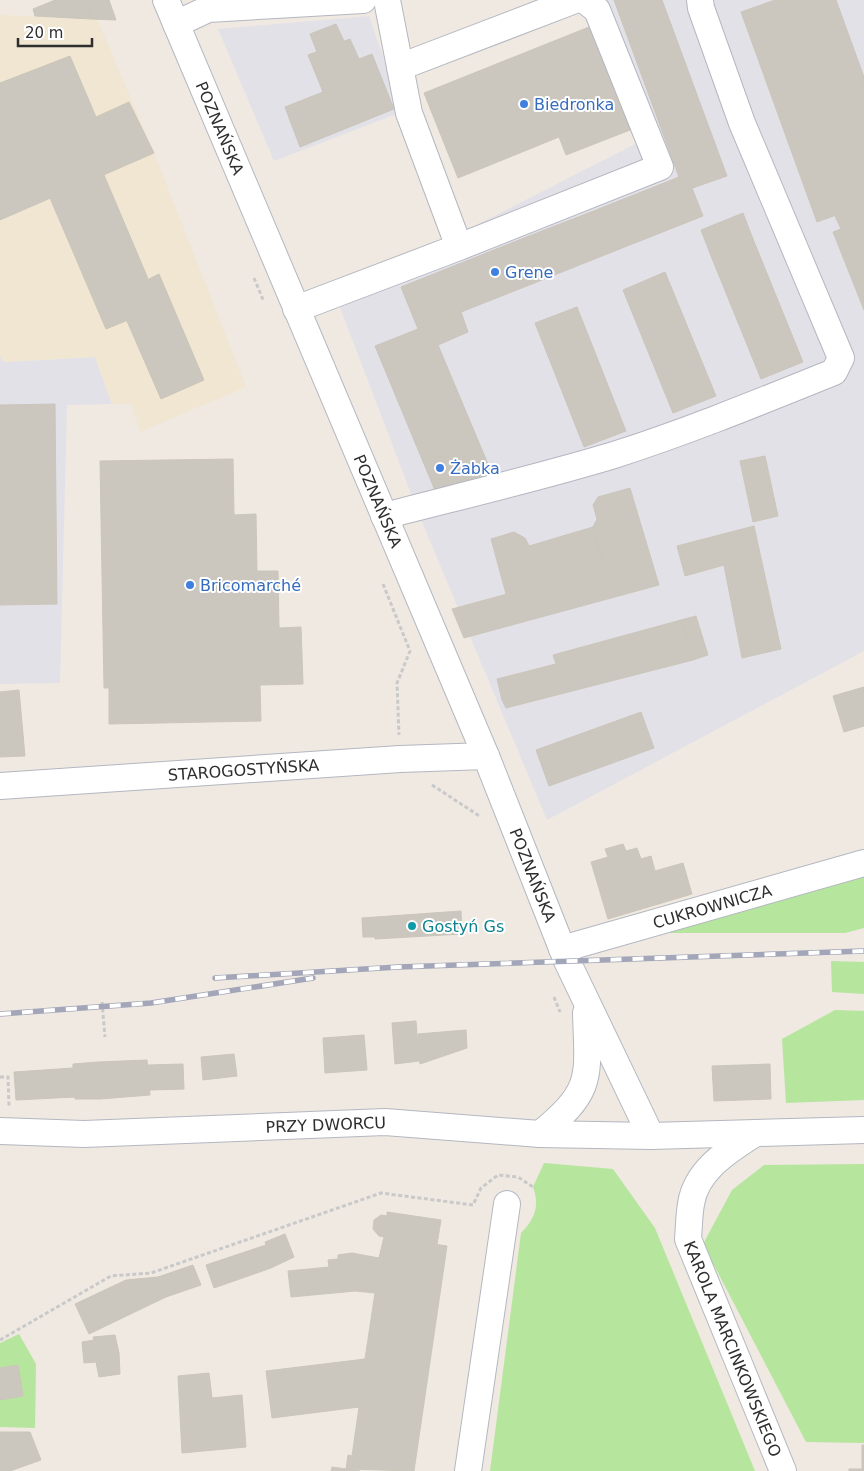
<svg xmlns="http://www.w3.org/2000/svg" width="864" height="1471" font-family="'DejaVu Sans',sans-serif">
	<style>
		.industrial { fill: #e3e1e8 }
		.education { fill: #f0e6d1 }
		.green { fill: #b6e59e }
		.building { fill: #cbc7bf; stroke: #cbc5ba }
		.lines { fill: none; stroke-linecap: round; stroke-linejoin: round }
		.minor-casing { stroke: #b4b7c1; stroke-width: 28 }
		.path { stroke: #c9c9c9; stroke-width: 3; stroke-dasharray: 4 2.5; stroke-linecap: butt }
		.minor { stroke: #fff; stroke-width: 26 }
		.rail-casing { stroke: #a3a6b8; stroke-width: 5.5 }
		.rail { stroke: #fff; stroke-width: 4; stroke-dasharray: 11; stroke-linecap: butt }
		.shop-dot { fill: #3f7fe0; stroke: #fff; stroke-width: 2 }
		.culture-dot { fill: #0f9aa8; stroke: #fff; stroke-width: 2 }
		.labels { text-anchor: middle; dominant-baseline: central; stroke-width: 4; stroke-linejoin: round; paint-order: stroke }
		.shop-label { font-size: 16px; fill: #366cbe; stroke: #fff; text-anchor: start }
		.street-label { font-size: 16px; fill: #2e2e2e; stroke: #fff }
		.culture-label { font-size: 16px; fill: #0d838f; stroke: #fff; text-anchor: start }
	</style>
	<rect width="100%" height="100%" fill="#efe9e1"/>
	<!-- industrial -->
	<g class="industrial">
		<path d="M594,0h270v651l-317,169 -125,-298 -91,-238 132,-52 178,-91z"/>
		<path d="M369,16l33,96 -128,49 -56,-132z"/>
		<path d="M0,356l4,6 91,-5 17,47 -45,1 -7,278 -60,1z"/>
	</g>
	<!-- education -->
	<path class="education" d="M0,15l97,4 57,134 92,234 -106,45 -8,-28h-20l-17,-47 -91,5 -4,-6z"/>
	<!-- green -->
	<g class="green">
		<path d="M864,875v53l-19,5h-194z"/>
		<path d="M831,961l33,1v32l-32,-2z"/>
		<path d="M835,1010l29,1v89l-78,3 -4,-64z"/>
		<path d="M544,1163l69,6 42,59 100,243h-265l31,-238c14,-14 19,-27 12,-46z"/>
		<path d="M864,1164v279l-58,-1 -103,-198 29,-54 32,-25z"/>
		<path d="M19,1334l17,30 -1,64 -35,-1v-84z"/>
	</g>
	<!-- building -->
	<g class="building">
		<path d="M55,0h30l6,19 -56,-3 -2,-7z"/>
		<path d="M85,0h24l7,20 -25,-1z"/>
		<path d="M614,0h48l65,176 -43,15z"/>
		<path d="M775,0h61l28,77v10l-85,30 -38,-105z"/>
		<path d="M336,24l8,17 -27,11 -7,-18z"/>
		<path d="M589,27l41,103 -64,25 -7,-18 -101,41 -34,-85z"/>
		<path d="M350,39l9,20 13,-5 22,55 -94,38 -15,-40 38,-15 -15,-37z"/>
		<path d="M70,56l26,61 33,-15 25,51 -154,67v-137z"/>
		<path d="M864,87v118l-47,17 -38,-105z"/>
		<path d="M104,175l56,132 -54,22 -56,-131z"/>
		<path d="M679,177l5,14 8,-3 11,28 -96,38 -16,-42z"/>
		<path d="M864,205v105l-31,-78 8,-3 -6,-13z"/>
		<path d="M591,212l16,42 -65,26 -18,-42z"/>
		<path d="M743,213l10,26 -42,17 -10,-26z"/>
		<path d="M524,238l18,42 -124,49 -17,-42z"/>
		<path d="M753,239l50,123 -42,17 -50,-123z"/>
		<path d="M665,272l51,124 -43,17 -50,-123z"/>
		<path d="M159,274l45,106 -43,19 -34,-78 33,-14 -11,-28z"/>
		<path d="M577,307l49,124 -42,16 -49,-124z"/>
		<path d="M461,312l7,20 -30,13 55,131 -57,17 -61,-147z"/>
		<path d="M55,404l2,200 -57,1v-200z"/>
		<path d="M765,456l13,60 -25,6 -13,-61z"/>
		<path d="M233,459l1,56 22,-1 1,57h21l1,57 22,-1 2,57 -43,1 1,36 -152,3v-36h-5l-4,-227z"/>
		<path d="M630,488l20,67 -46,12 -11,-40 4,-8 -4,-14 5,-8z"/>
		<path d="M754,526l27,123 -39,9 -18,-93 -39,11 -8,-30z"/>
		<path d="M593,527l11,40 -98,27 -15,-55 23,-7 11,6 4,8z"/>
		<path d="M650,555l9,30 -195,53 -12,-29z"/>
		<path d="M696,616l12,39 -15,5 -12,-40z"/>
		<path d="M681,620l12,40 -187,48 -4,-8 -5,-21 59,-15 -3,-9z"/>
		<path d="M864,687v39l-20,6 -11,-36z"/>
		<path d="M19,690l6,66 -25,1v-65z"/>
		<path d="M641,712l13,36 -105,38 -13,-36z"/>
		<path d="M623,844l3,7 11,-3 4,11 10,-3 4,15 28,-8 9,31 -84,25 -17,-57 17,-5 -3,-8z"/>
		<path d="M461,911l1,23 -87,5v-2h-12l-1,-19z"/>
		<path d="M416,1021l3,40 -24,3 -3,-41z"/>
		<path d="M466,1030l1,18 -47,16 -2,-30z"/>
		<path d="M364,1035l3,35 -42,3 -2,-35z"/>
		<path d="M234,1054l3,22 -34,4 -2,-23z"/>
		<path d="M147,1060l3,35 -50,4h-25v-2l-59,3 -2,-28 59,-4v-4l25,-2z"/>
		<path d="M183,1064l1,25 -34,1 -2,-25z"/>
		<path d="M770,1064l1,35 -57,2 -2,-35z"/>
		<path d="M387,1212l54,8 -4,24 -58,-8 -6,-7 1,-9 7,-5 6,1z"/>
		<path d="M285,1234l9,23 -23,11 -57,20 -8,-23 60,-20 -1,-3z"/>
		<path d="M384,1237l63,9 -33,225 -68,-2 2,-14 4,1 7,-49 -87,11 -6,-47 99,-12 10,-66 -20,-2 -64,6 -3,-26 41,-4 -1,-7 10,-1v-4l14,-2 27,5z"/>
		<path d="M193,1265l8,20 -35,12 -77,37 -14,-30 51,-24 32,-3z"/>
		<path d="M115,1335l4,18 1,21 -21,3 -3,-15 -12,1 -2,-21 12,-2 -1,-3z"/>
		<path d="M18,1365l5,31 -23,4v-32z"/>
		<path d="M209,1373l3,25 30,-3 4,52 -64,6 -4,-77z"/>
		<path d="M0,1432h30l11,28 -31,11h-10z"/>
		<rect x="862" y="1445" width="2" height="24"/>
		<path d="M332,1467l28,4h-29z"/>
		<rect x="849" y="1469" width="15" height="2"/>
	</g>
	<g class="lines">
		<!-- minor casing -->
		<g class="minor-casing">
			<g id="minor">
				<path id="s1" d="M166,0l320,756 81,205 84,175"/>
				<path d="M176,24l32,-15 155,-9"/>
				<path d="M400,67l175,-67"/>
				<path d="M459,247l201,-80 -63,-157 -13,-10"/>
				<path d="M296,309l163,-62 -50,-134 -22,-113"/>
				<path d="M384,516c77,-20 154,-38 230,-61 75,-24 148,-54 220,-83l7,-14 -99,-235 -41,-115 -1,-8"/>
				<path id="s2" d="M0,786l400,-27 86,-3"/>
				<path id="s3" d="M562,949l302,-86"/>
				<path id="s4" d="M0,1131l84,3 301,-12 155,12 111,2 213,-6"/>
				<path d="M540,1134c54,-44 48,-56 46,-121"/>
				<path id="s5" d="M754,1134c-26,17 -58,36 -63,70 -2,11 -2,23 -3,35l95,232"/>
				<path d="M468,1471l39,-267"/>
			</g>
		</g>
		<!-- path -->
		<g class="path">
			<path d="M254,278l10,24"/>
			<path d="M383,584l27,67 -13,32 2,52"/>
			<path d="M432,785l49,32"/>
			<path d="M554,997l6,15"/>
			<path d="M102,1002l3,35"/>
			<path d="M0,1077h8l1,29"/>
			<path d="M0,1340l111,-64 40,-3 230,-80 92,12 8,-17 17,-13 20,2 15,10"/>
		</g>
		<!-- minor -->
		<use href="#minor" class="minor"/>
		<!-- rail casing -->
		<g class="rail-casing">
			<g id="rail">
				<path d="M215,978l183,-11 466,-16"/>
				<path d="M0,1014l151,-11 162,-25"/>
			</g>
		</g>
		<!-- rail -->
		<use href="#rail" class="rail"/>
	</g>
	<!-- markers -->
	<g class="shop-dot">
		<circle cx="524" cy="104" r="5"/>
		<circle cx="495" cy="272" r="5"/>
		<circle cx="440" cy="468" r="5"/>
		<circle cx="190" cy="585" r="5"/>
	</g>
	<circle class="culture-dot" cx="412" cy="926" r="5"/>
	<g class="labels">
		<!-- shop labels -->
		<g class="shop-label">
			<text x="534" y="104">Biedronka</text>
			<text x="505" y="272">Grene</text>
			<text x="450" y="468">Żabka</text>
			<text x="200" y="585">Bricomarché</text>
		</g>
		<!-- street labels -->
		<g class="street-label">
			<text stroke="none"><textPath href="#s1" startOffset="139">POZNAŃSKA</textPath></text>
			<text stroke="none"><textPath href="#s1" startOffset="544">POZNAŃSKA</textPath></text>
			<text stroke="none"><textPath href="#s2" startOffset="244">STAROGOSTYŃSKA</textPath></text>
			<text stroke="none"><textPath href="#s1" startOffset="949">POZNAŃSKA</textPath></text>
			<text stroke="none"><textPath href="#s3" startOffset="156">CUKROWNICZA</textPath></text>
			<text stroke="none"><textPath href="#s4" startOffset="326">PRZY DWORCU</textPath></text>
			<text stroke="none"><textPath href="#s5" startOffset="251">KAROLA MARCINKOWSKIEGO</textPath></text>
		</g>
		<!-- culture labels -->
		<g class="culture-label">
			<text x="422" y="926">Gostyń Gs</text>
		</g>
	</g>
	<!-- scale -->
	<path d="M18 38v8h74v-8" fill="none" stroke="#2e2e2e" stroke-width="2.5"/>
	<text x="25" y="38" font-size="15" fill="#2e2e2e" stroke="#ffffff" stroke-width="4" paint-order="stroke">20 m</text>
</svg>
